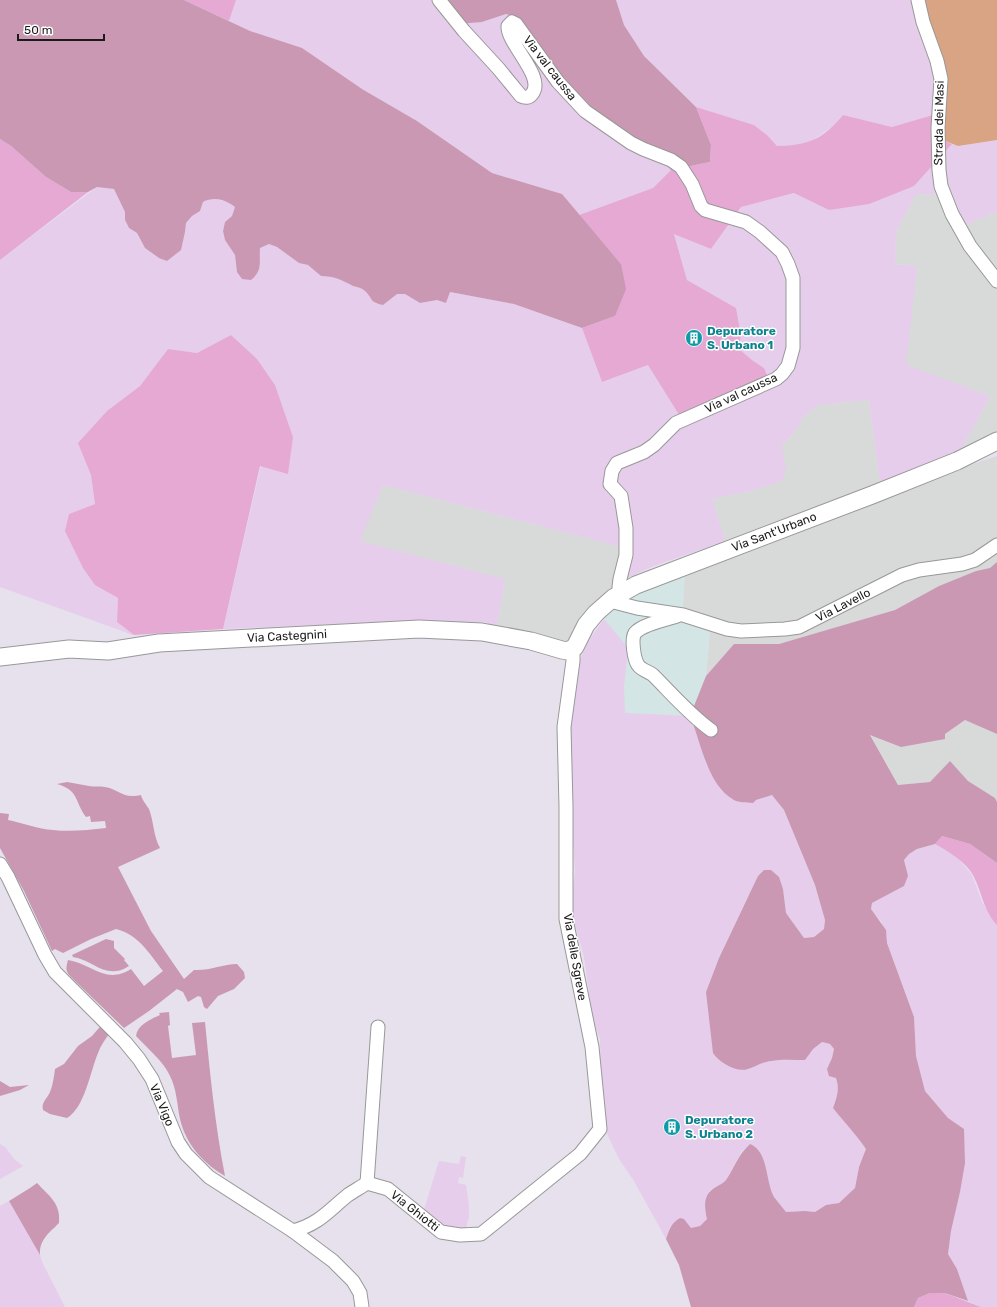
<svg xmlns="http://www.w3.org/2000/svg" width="997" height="1307" font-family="Rubik,sans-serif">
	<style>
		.residential { fill: #d8d9d9 }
		.industrial { fill: #d3e5e5 }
		.farmland { fill: #e6cdeb }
		.grass { fill: #e5a9d3 }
		.forest { fill: #ca98b2 }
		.pitch { fill: #d8a483 }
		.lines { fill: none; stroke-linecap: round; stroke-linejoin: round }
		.minor-casing { stroke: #989898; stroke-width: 15 }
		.tertiary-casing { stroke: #989898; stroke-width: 19 }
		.minor { stroke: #fff; stroke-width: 13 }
		.tertiary { stroke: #fff; stroke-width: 17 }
		.labels { text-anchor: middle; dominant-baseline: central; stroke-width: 3; stroke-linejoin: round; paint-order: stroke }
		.street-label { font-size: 12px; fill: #1b1b1b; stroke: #fff }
		.culture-label { font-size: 12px; font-weight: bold; fill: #0d838f; stroke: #fff; text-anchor: start }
	</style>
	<rect width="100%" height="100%" fill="#e6e1ec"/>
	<!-- residential -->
	<g class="residential">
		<path d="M916,194l33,1 14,31 34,-15v225l-37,15 30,-55 -85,-31 12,-99 -22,-2 1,-32z"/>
		<path d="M869,400l11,84 -90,35 -65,22 -13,-42 38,-8 32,-10v-35l14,-16 7,-13 15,-12z"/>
		<path d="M997,456v106l-7,6 -14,3 -37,15 -44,24 -66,20 -50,14h-45l-28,32 4,-45 -28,-12 3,-47 246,-94z"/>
		<path d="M383,485l247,64 -5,30 -54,63 -7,2 -68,-15 9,-50 -146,-38z"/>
		<path d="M965,720l32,14v68l-2,-4 -27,-17 -18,-20 -20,21 -32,3 -28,-51 31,13 44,-13z"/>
	</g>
	<!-- industrial -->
	<path class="industrial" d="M685,572l-3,46 28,13 -4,45 -16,40 -65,-2 -1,-26 4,-40 -24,-29 24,-21z"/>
	<!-- farmland -->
	<g class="farmland">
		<path d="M236,0h209l37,22 24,-8 14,4 32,45 101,85 18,22 -18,18 -74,27 -17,-21 -70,-21 -75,-52 -55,-32 -133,-68z"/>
		<path d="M616,0h299l23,74 -2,40 -44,13 -49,-12 -10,11 -21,15 -14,4 -21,1 -10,-11 -13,-10 -58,-18 -52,-51 -20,-31z"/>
		<path d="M997,140v71l-34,15 -14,-31 -33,-1 -20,38 -1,32 22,2 -11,99 84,31 -30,55 -80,33 -11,-84 -51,5 -15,12 -7,13 -14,16 4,22 -4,13 -32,10 -38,8 13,42 -71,25 -29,13 5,-30 -247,-64 -23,56 145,38 -9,50 -10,-7 -124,1 -139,6 38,-164 32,-28 -18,-52 -18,-26 -26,-24 -34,18 -29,-4 -28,37 -33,25 -28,32 12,32 4,29 -26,10 26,70 23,14 -1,24 17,13h-3l-6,-3 -125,-45v-327l97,-73 17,2 11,23v8l4,8 8,5 8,15 14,10 22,-8 4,-18 1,-9 6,-7 8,-5 3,-9 7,-4 19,4 6,5 -3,9 -7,6 -2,9 2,9 10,15 2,17 23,-6v-18l9,-4 8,3 22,16 9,2 13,11h9l9,2 16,8 9,3 10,14 9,2 13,-11h9l15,9 17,-3 9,3 4,-11 64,12 68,24 20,54 46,-17 116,3 -12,-8 -13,-11 2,-14 -5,-27 -49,-28 -13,-47 37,16 30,-42 54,-14 34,17 85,-24 38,-42 6,2z"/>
		<path d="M604,619l24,29 -4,40 1,25 65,3 17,50 7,12 9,13 33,9 16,-5 12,15 31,75 10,35 -1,9 -10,8 -10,1 -18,-25 -3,-24 -12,-19 -7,1 -6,5 -6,14 -8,15 -25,53 -13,34 40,78 9,-5 17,-5h33l8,-12 9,-6 8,2 4,5 -2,9 -5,11 9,9 3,6 -1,10 -5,14 18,22 5,3 11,16 -8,18 -4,21 -16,15 -13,2 -11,7 -10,-1 -19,1 -12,-15 -24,-53 -8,7 -17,31 -16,9 -4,18 2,10 -7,7 -9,2 -7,-9 -14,8 -4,12 -32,-58 -15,-22 -11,-23 -3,-9 -4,-33 -1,-55 -7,-18 -9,-64 -11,-39 -2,-16 4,-30 -3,-47 -3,-111 10,-52 10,-22z"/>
		<path d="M935,844l22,13 15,18 10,27 11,18 4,5v382h-16l-13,-6 -11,-32 -9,-15 3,-23 9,-39 4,-63 -16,-11 -23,-27 -9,-35 -2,-39 -27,-74v-6l-6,-16 -7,-7 -3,-5 1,-6 32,-17 2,-20 -2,-6 5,-6 8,-5z"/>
		<path d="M0,1144l5,3 10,13 8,6 -23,13z"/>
		<path d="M461,1156l5,1 -3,21 -4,-1 -1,6 8,2 3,20v14h-1l-2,10 -10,3 -33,-19 16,-52 20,3z"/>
		<path d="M9,1201l31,54 3,9 22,43h-65v-101z"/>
	</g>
	<!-- grass -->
	<g class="grass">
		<path d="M184,0h52l-7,21z"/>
		<path d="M696,107l58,18 13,10 10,11c32,-1 45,-6 66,-31l49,12 44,-13 -1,23 17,7 -38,42 -45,18 -40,6 -35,-17 -53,14 -30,42 -37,-15 13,46 49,28 5,27 -2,14 13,11 12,8 7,17 -88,36 -35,-56 -46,17 -20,-54 33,-12 6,-52 -42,-49 74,-27 18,-18 39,-8 1,-17z"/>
		<path d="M0,139l11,7 35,31 25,15h17l-88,68z"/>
		<path d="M231,335l26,24 18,26 18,52 -5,37 -28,-8 -37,163 -89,6 -17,-13 1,-24 -23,-13 -12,-17 -18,-37 4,-17 26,-10 -4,-29 -13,-32 29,-32 33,-25 28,-37 29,4z"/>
		<path d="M942,836l28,8 27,19v62c-14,-15 -15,-33 -24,-50 -8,-14 -24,-23 -38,-31z"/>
		<path d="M930,1293h15l36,14h-67l4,-9z"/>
	</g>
	<!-- forest -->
	<g class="forest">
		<path d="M0,0h184l66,31 52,17 60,41 55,32 75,52 70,21 59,70 5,25 -11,27 -33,12 -68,-24 -64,-12 -4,11 -9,-3 -17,3 -15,-9h-8l-14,11c-14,-3 -9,-5 -18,-14 -3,-3 -8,-4 -12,-5 -11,-6 -19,-10 -32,-10l-13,-11 -9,-2 -22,-16 -8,-3 -9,4c-1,15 3,22 -9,32l-9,-1 -5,-7 -2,-17 -10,-15 -2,-9 2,-9 7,-6 3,-9c-9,-7 -21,-11 -32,-5l-3,9 -8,5 -6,7 -1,9 -4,18 -14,11 -8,-3 -14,-10 -8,-15 -8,-5 -4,-8v-8l-11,-23 -17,-2 -9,5h-17l-25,-15 -35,-31 -11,-7z"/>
		<path d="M445,0h171l8,25 20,31 52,51 15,38 -1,17 -39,8 -18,-22 -46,-25 -31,-26 -56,-79 -14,-4 -24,8 -25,2z"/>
		<path d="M997,562v172l-32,-14 -20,14v5l-44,8 -31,-12 28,50 32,-3 20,-21 18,20 27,17 2,4v61l-27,-19 -28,-8 -7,8 -18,5 -8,5 -5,6 4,16 -4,10 -32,17 -1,6 15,21 1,13 27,74 2,39 9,35 23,27 16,11 1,34 -5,29 -9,39 -3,23 9,15 11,32 -23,-8h-15l-12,5 -4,9h-223l-12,-42 -13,-26c3,-9 5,-16 14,-21l4,1 7,9 9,-2 7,-7c-3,-13 -4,-25 9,-32 3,-2 8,-4 10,-7 9,-13 11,-24 24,-36 19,8 15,37 24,53 4,5 8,10 12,15l19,-1 10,1 11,-7 13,-2 16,-15 4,-21 7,-18c-10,-15 -22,-27 -33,-41 4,-11 7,-19 3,-30l-7,-2 -2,-7 5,-11 2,-9 -4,-5 -8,-2 -9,7 -8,11c-11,0 -24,-1 -34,1 -9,1 -16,6 -23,8 -12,4 -29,-7 -35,-16l-7,-61 13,-34 39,-82 6,-6h7l8,7 4,12 3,24 18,25 10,-1 10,-8 1,-9 -10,-35 -31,-75 -12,-15 -16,5 -3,3c-6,-1 -14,0 -19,-3 -27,-15 -33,-58 -44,-84l16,-40 28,-32h45l116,-34 44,-24 37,-15 14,-3z"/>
		<path d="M67,782c7,1 15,3 22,4 5,1 11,0 16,1 16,3 17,12 36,8 1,5 5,9 8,14 5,13 4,26 11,39l-42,19 33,64 33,48 10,-9c15,1 29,-6 43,-6l7,8 1,6 -11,11 -16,7 -11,13 -3,-2 -3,-10 -3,-1 -10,6 -5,-10 -6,-3 -28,22 -25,17 -50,-48c-8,-8 -9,-9 -6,-20 24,4 38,25 63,9l13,17 19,-15c-14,-18 -24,-36 -47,-42l-25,10 -28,14 -8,-4 -3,2 -28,-60 -24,-43v-35l9,1 -1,6c15,3 30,9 45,10 18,2 35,0 53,-2l-1,-7 -14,1 -1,-6 -4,1c-12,-16 -6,-26 -29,-33z"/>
		<path d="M106,939l8,2v7l11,11 -1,1 5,6c-23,15 -35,-6 -56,-9l-1,-2z"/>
		<path d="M169,1012l1,13 -2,1 4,32 24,-3 -4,-32 13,-1c5,51 10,103 20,154 -24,-14 -41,-34 -46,-62 -2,-13 -3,-26 -9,-38 -6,-14 -23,-28 -34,-40 1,-11 15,-17 24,-21l-1,-2z"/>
		<path d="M105,1021l6,11c-6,7 -10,13 -13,21 -8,19 -13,54 -31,65l-17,-4 -7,-4c-2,-8 4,-11 7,-18 3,-7 4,-16 5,-23l9,-5 14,-18 14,-10z"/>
		<path d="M0,1081l10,6 19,-2 -9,5 -20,6z"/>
		<path d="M37,1183c12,13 24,20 22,40 -10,10 -20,17 -19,32l-31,-54 21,-13z"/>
	</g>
	<!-- pitch -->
	<path class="pitch" d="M915,0h82v140l-39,6 -23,-9 3,-46z"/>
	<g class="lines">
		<!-- minor casing -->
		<g class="minor-casing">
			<g id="minor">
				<path d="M439,0l25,31 34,37 23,28c4,2 8,2 11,-2 14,-17 -25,-50 -24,-68l4,-4 4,2 42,58 27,29 46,32 12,6 28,11 10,7 11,17 9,22 4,4 41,12 14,10 22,20 6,12 5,14v70l-5,18 -6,8 -6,5 -100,44 -22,22 -10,7 -27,11 -5,8 -2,13 11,12 5,32v27l-6,24 -1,8 2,6"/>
				<path d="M918,0l5,22 14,39 4,18 -3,49 1,42 2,16 11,28 18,32 27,35"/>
				<path d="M610,601l27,7 46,7 44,14 14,2 44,-2 14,-2 103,-52 17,-5 43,-6 13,-4 22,-15"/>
				<path d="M677,616c-10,3 -36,9 -42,17 -4,6 -1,26 3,32 3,5 10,6 15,10 19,19 36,39 58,55"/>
				<path d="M0,864l8,13 37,78 10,17 70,70 14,17 13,20 26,63 8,12 23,23 84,54 40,30 20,20 7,12 2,14"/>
				<path d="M367,1183l11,-156"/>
				<path d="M293,1231c26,-7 35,-20 55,-36 6,-4 13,-8 19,-12l21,6 53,43 19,3 21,-1 99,-80 20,-25 -8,-82 -26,-128v-113l-2,-79 9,-66v-12"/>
			</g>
		</g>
		<!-- tertiary casing -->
		<g class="tertiary-casing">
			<path id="tertiary" d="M0,657l69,-8 39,2 51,-8 260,-14 63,3 49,9 31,9 6,1 7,-4 11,-22 10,-12 17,-15 23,-13 236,-90 85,-34 40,-20"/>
		</g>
		<!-- minor -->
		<use href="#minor" class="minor"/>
		<!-- tertiary -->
		<use href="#tertiary" class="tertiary"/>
	</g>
	<!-- icons -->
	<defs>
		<g id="building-disc" transform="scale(0.9)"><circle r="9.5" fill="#0f9aa8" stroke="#fff"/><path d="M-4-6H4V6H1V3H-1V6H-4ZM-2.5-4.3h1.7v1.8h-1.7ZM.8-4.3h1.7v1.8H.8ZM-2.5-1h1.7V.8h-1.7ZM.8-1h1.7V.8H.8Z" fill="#fff"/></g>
	</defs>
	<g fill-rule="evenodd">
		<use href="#building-disc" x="694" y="338"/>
		<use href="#building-disc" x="672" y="1127"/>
	</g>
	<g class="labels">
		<!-- street labels -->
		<g class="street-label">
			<text transform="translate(550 68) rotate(52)">Via val caussa</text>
			<text transform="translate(939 123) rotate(-89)">Strada dei Masi</text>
			<text transform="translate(741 393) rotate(-25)">Via val caussa</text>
			<text transform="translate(774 532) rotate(-21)">Via Sant'Urbano</text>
			<text transform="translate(843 605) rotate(-27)">Via Lavello</text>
			<text transform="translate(287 636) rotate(-3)">Via Castegnini</text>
			<text transform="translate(575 957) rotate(80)">Via delle Sgreve</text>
			<text transform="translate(162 1105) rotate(67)">Via Vigo</text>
			<text transform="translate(415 1211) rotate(38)">Via Ghiotti</text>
		</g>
		<!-- culture labels -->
		<g class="culture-label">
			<text x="707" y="331">Depuratore<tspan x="707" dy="14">S. Urbano 1</tspan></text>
			<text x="685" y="1120">Depuratore<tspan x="685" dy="14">S. Urbano 2</tspan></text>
		</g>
	</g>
	<!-- scale -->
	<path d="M18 34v6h86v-6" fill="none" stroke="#1b1b1b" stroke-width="2"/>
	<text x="24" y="34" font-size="12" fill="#1b1b1b" stroke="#ffffff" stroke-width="3" paint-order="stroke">50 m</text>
</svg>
